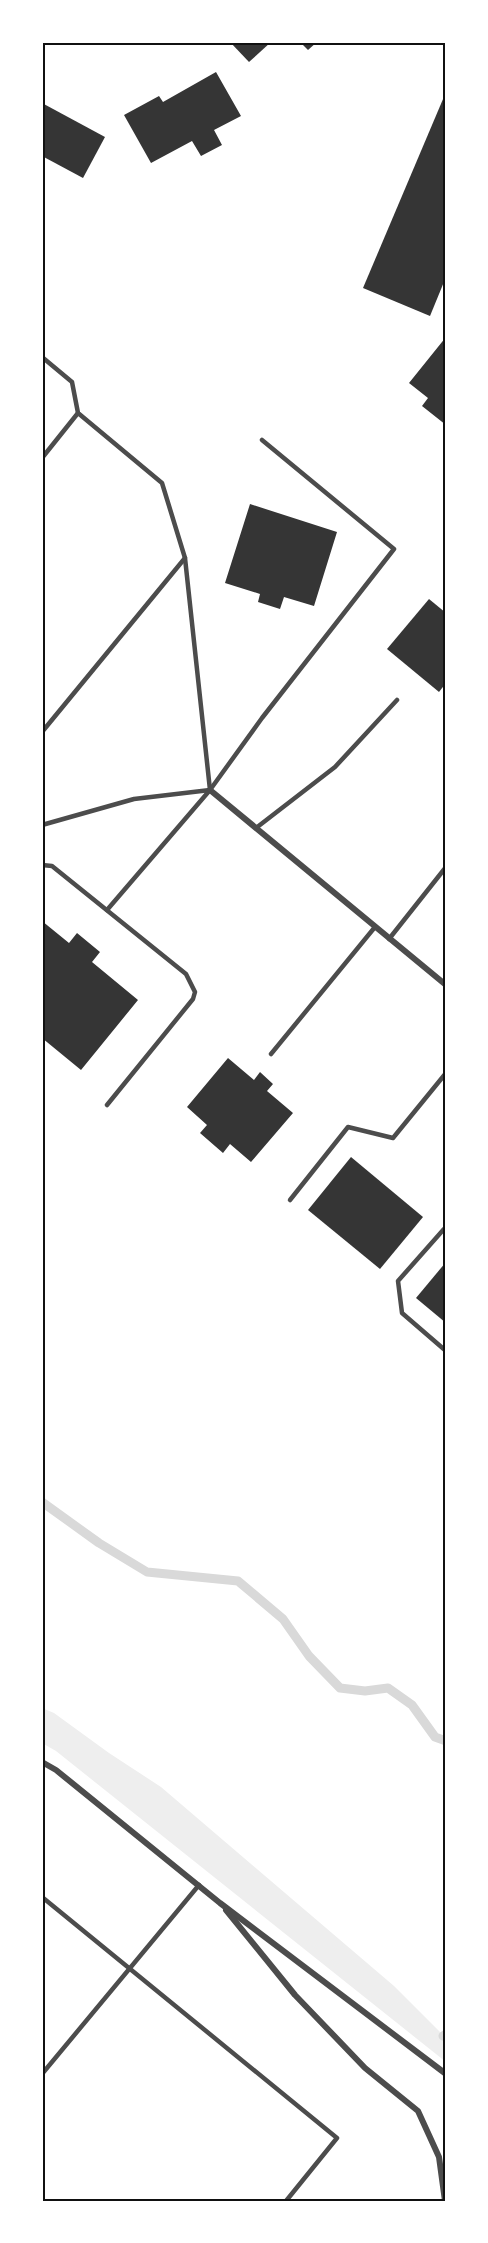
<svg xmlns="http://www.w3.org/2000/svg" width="488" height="2243" font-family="Rubik,sans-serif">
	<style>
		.green { fill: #eee }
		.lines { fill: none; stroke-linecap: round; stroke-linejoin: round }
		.stream { stroke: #d9d9d9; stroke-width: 9 }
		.building { fill: #353535 }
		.service { stroke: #4c4c4c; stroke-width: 4.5 }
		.minor { stroke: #4c4c4c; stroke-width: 6 }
		.neatline { fill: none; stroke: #111; stroke-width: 2 }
	</style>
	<rect width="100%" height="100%" fill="#fff"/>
	<!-- green -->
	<path class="green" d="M42,1708l12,5 55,40 52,34 233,199 52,52v24l-390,-311 -14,-8z"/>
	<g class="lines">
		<!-- stream -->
		<g class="stream">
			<path d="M42,1502l57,41 48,29 91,9 45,38 26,37 31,32 25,3 23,-3 24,17 23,32 11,4"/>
			<path d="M443,2036l3,-2"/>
		</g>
	</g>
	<!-- building -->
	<g class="building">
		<path d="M230,42h41l-22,20z"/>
		<path d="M300,42h17l-9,8z"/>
		<path d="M216,72l25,44 -27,14 8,15 -21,11 -9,-15 -41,22 -27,-48 35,-19 4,6z"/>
		<path d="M446,92v185l-16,39 -67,-28z"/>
		<path d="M42,103l63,34 -22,41 -41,-22z"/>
		<path d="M446,337v88l-24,-19 6,-8 -19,-15z"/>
		<path d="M250,504l87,28 -23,74 -30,-9 -4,12 -22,-7 2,-8 -35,-11z"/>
		<path d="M429,599l17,14v70l-7,9 -52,-43z"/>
		<path d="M42,921l27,22 8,-10 23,19 -8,10 46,38 -57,70 -39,-32z"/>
		<path d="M228,1058l26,22 6,-8 13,12 -6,7 26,22 -42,49 -21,-18 -7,9 -23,-20 7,-8 -20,-18z"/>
		<path d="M351,1157l72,60 -43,52 -72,-59z"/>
		<path d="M446,1262v61l-30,-25z"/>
	</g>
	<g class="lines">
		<!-- service -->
		<g class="service">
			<path d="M42,357l30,25 6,31 84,70 23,75 25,232"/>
			<path d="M42,458l36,-45"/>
			<path d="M42,732l143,-174"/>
			<path d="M42,825l92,-26 76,-9"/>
			<path d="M256,828l79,-61 62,-67"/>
			<path d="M42,865l10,1 134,108 9,18 -2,7 -86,106"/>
			<path d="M107,910l103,-120 52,-72 132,-169 -132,-109"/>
			<path d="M389,939l57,-72"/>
			<path d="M271,1054l104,-127"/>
			<path d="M290,1200l58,-73 45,11 53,-65"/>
			<path d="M446,1229h-2l-46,52 4,32 44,38"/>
			<path d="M42,1897l295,241 -51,63"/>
			<path d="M42,2074l157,-189"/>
		</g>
		<!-- minor -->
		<g class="minor">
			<path d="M210,790l236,195"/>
			<path d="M42,1762l14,8 164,133 226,171"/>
			<path d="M226,1910l69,85 70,73 53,43 21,46 6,44"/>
		</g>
	</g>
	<!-- border -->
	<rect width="488" height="2243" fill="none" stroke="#ffffff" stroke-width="87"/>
	<rect x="44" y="44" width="400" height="2156" class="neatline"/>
</svg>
